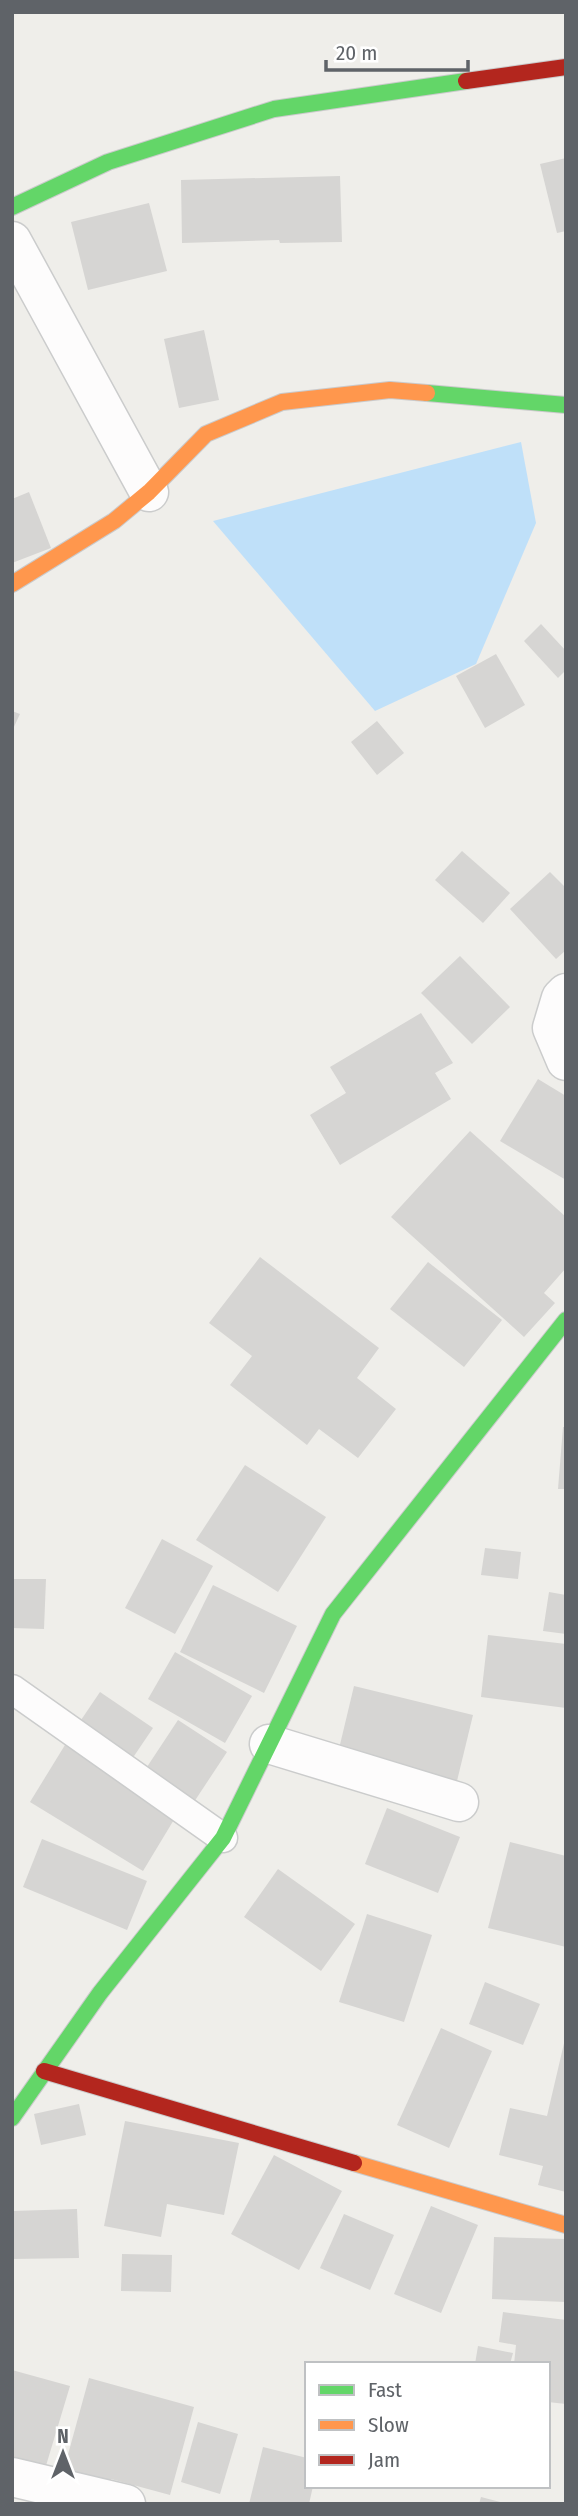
<svg xmlns="http://www.w3.org/2000/svg" width="578" height="2516" font-family="'Fira Sans Condensed',sans-serif">
	<style>
		.water { fill: #bfe0f9 }
		.building { fill: #d6d5d3 }
		.lines { fill: none; stroke-linecap: round; stroke-linejoin: round }
		.lane-casing { stroke: #cbcccc; stroke-width: 31 }
		.street-casing { stroke: #cbcccc; stroke-width: 41 }
		.fast-casing { stroke: #cacacb; stroke-width: 18 }
		.slow-casing { stroke: #cacacb; stroke-width: 18 }
		.jam-casing { stroke: #cacacb; stroke-width: 18 }
		.lane { stroke: #fdfcfc; stroke-width: 28 }
		.street { stroke: #fdfcfc; stroke-width: 38 }
		.fast { stroke: #63d668; stroke-width: 16 }
		.slow { stroke: #ff974d; stroke-width: 16 }
		.jam { stroke: #b3261e; stroke-width: 16 }
	</style>
	<rect width="100%" height="100%" fill="#efeeea"/>
	<!-- water -->
	<path class="water" d="M521,442l15,81 -60,141 -101,47 -162,-190z"/>
	<!-- building -->
	<g class="building">
		<path d="M566,158v73l-9,2 -17,-69z"/>
		<path d="M340,176l2,66 -62,1 -1,-3 -97,3 -1,-63z"/>
		<path d="M149,203l18,68 -79,19 -17,-68z"/>
		<path d="M204,330l15,70 -40,8 -15,-69z"/>
		<path d="M29,492l22,56 -39,15v-64z"/>
		<path d="M541,624l25,27v19l-8,8 -34,-37z"/>
		<path d="M496,654l29,51 -40,23 -29,-52z"/>
		<path d="M12,711l8,3 -8,17z"/>
		<path d="M377,721l27,32 -27,22 -26,-33z"/>
		<path d="M462,851l48,42 -27,30 -48,-43z"/>
		<path d="M550,872l16,16v62l-10,9 -46,-50z"/>
		<path d="M460,956l50,51 -38,37 -51,-51z"/>
		<path d="M421,1013l32,50 -18,10 16,26 -111,66 -30,-50 36,-22 -16,-26z"/>
		<path d="M538,1079l28,17v84l-66,-39z"/>
		<path d="M470,1131l96,86v51l-22,25 11,10 -31,34 -133,-120z"/>
		<path d="M260,1257l119,91 -22,30 39,31 -38,49 -39,-29 -12,16 -77,-60 22,-29 -43,-33z"/>
		<path d="M428,1262l74,58 -38,47 -74,-58z"/>
		<path d="M563,1427h3v62h-8z"/>
		<path d="M245,1465l81,52 -48,75 -82,-52z"/>
		<path d="M162,1539l51,27 -38,68 -50,-26z"/>
		<path d="M485,1548l36,4 -3,27 -37,-4z"/>
		<path d="M12,1579h34l-2,50 -32,-1z"/>
		<path d="M213,1585l84,41 -33,67 -84,-41z"/>
		<path d="M549,1592l17,3v39l-23,-3z"/>
		<path d="M488,1635l78,9v64l-85,-11z"/>
		<path d="M175,1652l77,44 -27,47 -77,-44z"/>
		<path d="M354,1686l119,29 -16,66 -119,-28z"/>
		<path d="M100,1692l53,36 -21,31 -53,-36z"/>
		<path d="M178,1720l49,32 -35,53 -49,-32z"/>
		<path d="M65,1745l113,68 -35,58 -113,-69z"/>
		<path d="M387,1808l73,29 -22,56 -73,-29z"/>
		<path d="M42,1839l105,42 -20,49 -104,-43z"/>
		<path d="M510,1842l56,14v91l-78,-19z"/>
		<path d="M278,1869l77,55 -34,47 -77,-54z"/>
		<path d="M367,1914l65,21 -28,87 -65,-20z"/>
		<path d="M485,1982l55,22 -17,41 -54,-21z"/>
		<path d="M441,2028l51,23 -43,97 -52,-23z"/>
		<path d="M565,2039h1v153l-28,-7 5,-19 -44,-11 11,-47 37,8z"/>
		<path d="M79,2104l7,31 -45,10 -7,-31z"/>
		<path d="M125,2121l114,22 -15,72 -57,-11 -6,33 -57,-11z"/>
		<path d="M274,2155l68,36 -43,79 -68,-36z"/>
		<path d="M431,2206l47,19 -37,88 -47,-19z"/>
		<path d="M77,2209l2,49 -67,1v-48z"/>
		<path d="M344,2214l50,21 -24,55 -50,-22z"/>
		<path d="M494,2237l72,2v63l-74,-3z"/>
		<path d="M122,2254l50,1 -1,37 -50,-1z"/>
		<path d="M503,2312l63,8v84l-18,-2v-38h-34l2,-19 -17,-3z"/>
		<path d="M478,2346l35,7 -3,11h-35z"/>
		<path d="M12,2370l58,16 -25,83 -33,-9z"/>
		<path d="M89,2378l105,29 -24,88 -59,-16 -4,14 -46,-13z"/>
		<path d="M198,2422l40,12 -18,60 -39,-12z"/>
		<path d="M263,2447l44,11v28h6l-4,18h-60z"/>
		<path d="M481,2497l23,6v1h-25z"/>
	</g>
	<g class="lines">
		<!-- lane casing -->
		<g class="lane-casing">
			<path id="lane" d="M12,1689l211,149"/>
		</g>
		<!-- street casing -->
		<g class="street-casing">
			<g id="street">
				<path d="M12,241l137,251"/>
				<path d="M566,993l-5,5 -9,30 14,33"/>
				<path d="M269,1744l190,58"/>
				<path d="M12,2477l114,27"/>
			</g>
		</g>
		<!-- fast casing -->
		<g class="fast-casing">
			<g id="fast">
				<path d="M12,207l96,-45 166,-53 192,-28"/>
				<path d="M427,393l139,12"/>
				<path d="M12,2118l88,-125 123,-155 110,-224 233,-294"/>
			</g>
		</g>
		<!-- slow casing -->
		<g class="slow-casing">
			<g id="slow">
				<path d="M12,584l102,-63 35,-29 57,-58 76,-32 108,-12 37,3"/>
				<path d="M354,2163l212,62"/>
			</g>
		</g>
		<!-- jam casing -->
		<g class="jam-casing">
			<g id="jam">
				<path d="M466,81l100,-14"/>
				<path d="M44,2071l310,92"/>
			</g>
		</g>
		<!-- lane -->
		<use href="#lane" class="lane"/>
		<!-- street -->
		<use href="#street" class="street"/>
		<!-- fast -->
		<use href="#fast" class="fast"/>
		<!-- slow -->
		<use href="#slow" class="slow"/>
		<!-- jam -->
		<use href="#jam" class="jam"/>
	</g>
	<!-- border -->
	<rect width="578" height="2516" fill="none" stroke="#5f6368" stroke-width="28"/>
	<!-- legend -->
	<rect x="305" y="2362" width="245" height="126" fill="#ffffff" stroke="#bfc1c3" stroke-width="2"/>
	<rect x="319" y="2385" width="35" height="10" fill="#63d668" stroke="#bfc1c3" stroke-width="2"/>
	<text x="368" y="2397" font-size="21" fill="#5f6368">Fast</text>
	<rect x="319" y="2420" width="35" height="10" fill="#ff974d" stroke="#bfc1c3" stroke-width="2"/>
	<text x="368" y="2432" font-size="21" fill="#5f6368">Slow</text>
	<rect x="319" y="2455" width="35" height="10" fill="#b3261e" stroke="#bfc1c3" stroke-width="2"/>
	<text x="368" y="2467" font-size="21" fill="#5f6368">Jam</text>
	<!-- north arrow -->
	<g transform="translate(63 2453)" stroke="#ffffff" stroke-width="5" paint-order="stroke">
	<path d="M0-5L12 26L0 18L-12 26Z" fill="#5f6368"/>
	<text y="-10" font-size="19" font-weight="bold" text-anchor="middle" fill="#5f6368">N</text>
	</g>
	<!-- scale -->
	<path d="M326 60v10h142v-10" fill="none" stroke="#5f6368" stroke-width="3.5"/>
	<text x="336" y="60" font-size="21" fill="#5f6368" stroke="#ffffff" stroke-width="5" paint-order="stroke">20 m</text>
</svg>
